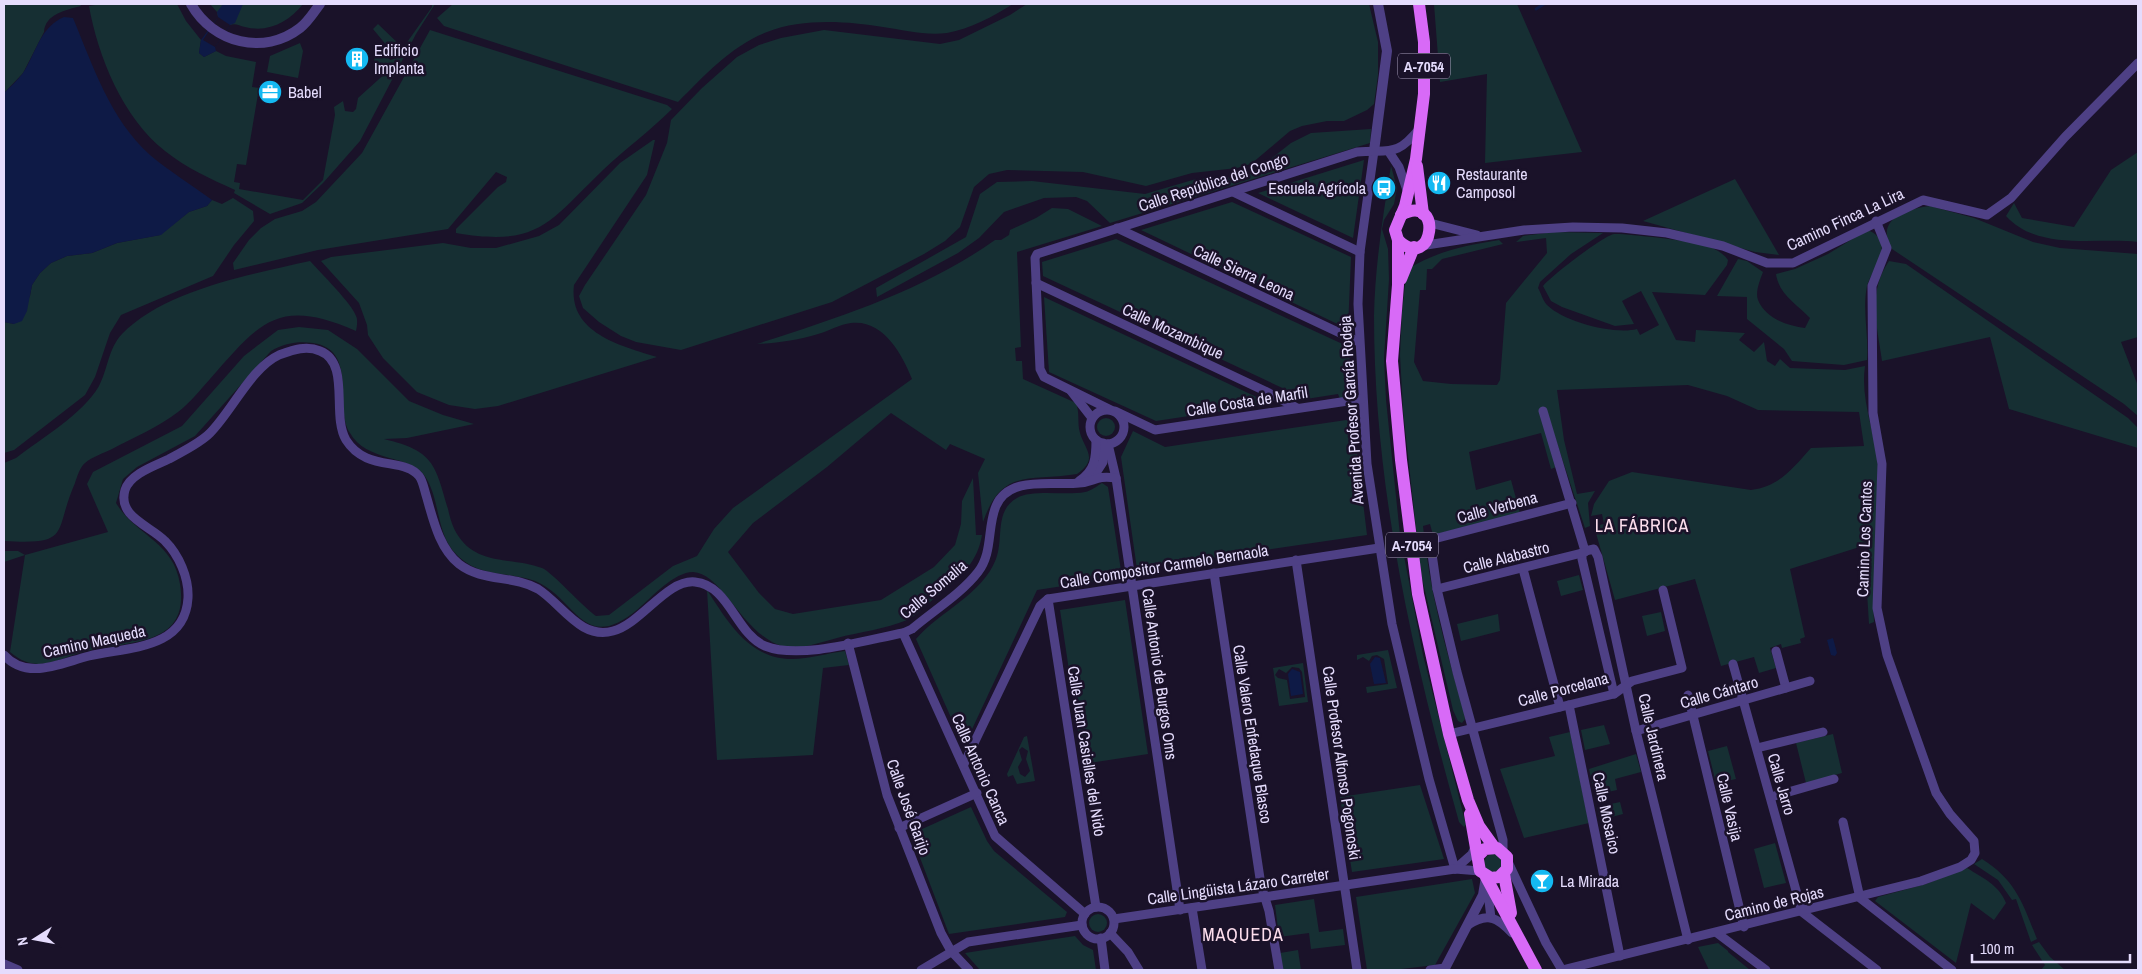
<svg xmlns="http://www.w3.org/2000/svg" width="2142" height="974" font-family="'Archivo Narrow',sans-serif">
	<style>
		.green { fill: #162f33; fill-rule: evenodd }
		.water { fill: #0e1a46 }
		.pier { fill: #1a1229 }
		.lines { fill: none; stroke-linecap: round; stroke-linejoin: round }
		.stream { stroke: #0e1a46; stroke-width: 3 }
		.minor { stroke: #4e4085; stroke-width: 9 }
		.tertiary { stroke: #4e4085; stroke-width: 10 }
		.primary { stroke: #d86af7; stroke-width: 12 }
		.labels { text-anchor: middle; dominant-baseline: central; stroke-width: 5; stroke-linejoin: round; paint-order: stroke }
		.shield { fill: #1a1229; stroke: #a89fbd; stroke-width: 1 }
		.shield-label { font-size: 15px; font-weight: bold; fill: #e5dcfd }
		.poi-label { font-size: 16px; fill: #e5dcfd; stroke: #1a1229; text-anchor: start }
		.street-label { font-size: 16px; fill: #e5dcfd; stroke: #1a1229 }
		.neighbourhood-label { font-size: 18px; letter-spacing: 1px; fill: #fddeed; stroke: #1a1229 }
	</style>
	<rect width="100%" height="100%" fill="#1a1229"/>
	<!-- green -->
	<g class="green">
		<path d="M4,4h76l1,2c-15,4 -36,8 -37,26l-21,41 -19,20z"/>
		<path d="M101,4h76l9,17 15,19 -2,13 5,4 12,-6 10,5 30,6 -4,25 7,1 -13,77 -9,-1 -3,18 6,1 -1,6 64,11 20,-20 12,-65 -1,-8 9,-6 2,10 8,1 3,-3 2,-11 30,-27 -15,-2 2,-14 12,1 3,4 7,-2 -24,-29 5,-5 25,24 29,-41v-3h3l-19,30 -56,107 -37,42 -21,20 -32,11 -36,-21 1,-3c-24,-11 -49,-22 -70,-39 -42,-33 -67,-94 -76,-145z"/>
		<path d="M210,4h93c-14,18 -35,29 -58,23 -6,-1 -9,-4 -15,-2l-12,-8 -1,-5z"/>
		<path d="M453,4h560c-19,12 -43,25 -66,29 -21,3 -43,-3 -64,-6 -36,-6 -81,-9 -116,5 -36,14 -62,43 -89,70l-234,-76 -7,-8z"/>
		<path d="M1027,4h342l9,38v33l-4,29 -7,6 -23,11h-17l-25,5 -12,5 -39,33 -14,4 -45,5 -46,13 -63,-14 -76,-2 -18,4 -15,13 -14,40 -15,14 -21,13 -92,48 -151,48 -45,-8 -15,-6 -22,-14 -16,-14 -4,-12 6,-11 61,-90 21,-52 4,-23 31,-32 35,-31 22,-12 22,-7 43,-8 116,14 19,-4 51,-25z"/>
		<path d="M1434,4h83l65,148 -97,11 2,-89 -47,8z"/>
		<path d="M430,30l237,75 5,4c-22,22 -47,40 -69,61 -55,53 -64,77 -147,63v-4l42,-42 8,-5 1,-5 -11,-5 -48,57 -130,21 -84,20 -1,-7 16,-23 12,-12 14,-9 27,-8 14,-9 46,-49z"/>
		<path d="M300,43l3,8 -5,27 -31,-6 3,-16z"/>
		<path d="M1371,129l-1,14 -260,80 -23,-22 -11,-4 -32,1 -40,14 -25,26 -21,15 -81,44 -1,-9 90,-51 14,-43 17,-12 35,-1 113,13 51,-15 43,-2 14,-4 38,-30 20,-10z"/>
		<path d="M653,140h2l-8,35 -73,110c-6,48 47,61 83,72l-159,49 -23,3 -26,-4 -32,-13 -34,-34 -15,-23 -1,-10 -8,-22 -38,-42 10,-4 112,-14 28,5h25l43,-12 20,-11 61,-62z"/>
		<path d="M2138,152v90c-43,-5 -99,10 -132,-26l8,-13 8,15 52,9 37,-57z"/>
		<path d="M1364,160l-11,78 -95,-45z"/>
		<path d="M1391,166l6,22 -3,16 -10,16 -2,9 6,20 1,30 -5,79 2,42 14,135 23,120 43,170 -2,2 -5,-5c-46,-164 -85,-334 -85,-506 1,-50 9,-101 17,-150z"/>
		<path d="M1735,179l44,76 -24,-3 -112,-31z"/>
		<path d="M233,198l20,13 1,10 -20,24 -21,31 -92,39 -11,18 -15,44 -10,18 -71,55 -10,3v-131l10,2 16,-28 2,-11 8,-12 11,-10 16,-7 25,-3 25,-10 43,-8 29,-23 18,-6 5,-6 10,4z"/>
		<path d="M1232,202l119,55 -3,72 -207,-99z"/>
		<path d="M1930,206l44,12 59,24 27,6 78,6v83l-17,5 17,44v30l-14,-12 -232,-155c-18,-30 15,-40 38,-43z"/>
		<path d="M1052,208l16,1 34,17 -85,26 4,95 -6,1 1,13h6l1,18 53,24c4,10 1,20 4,30 5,17 19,26 -3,41 -47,8 -75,-7 -94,48l-5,-49 7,-14 -35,-15 -4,6 -55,-37 -64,54 -74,56 -25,29 31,41 16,16 18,5 88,-14 53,-33 21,-22 6,-21 1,-23 11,-23 3,57h6c-5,32 -29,48 -52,67 -7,6 -14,14 -23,18 -21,9 -48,12 -70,18 -16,4 -36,12 -52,9 -42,-10 -62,-74 -92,-75 -19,0 -41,25 -55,37 -58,49 -62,-17 -109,-30 -26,-7 -51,-3 -72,-24 -22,-21 -16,-57 -33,-80 -14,-20 -58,-13 -74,-42 -17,-27 9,-83 -37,-90 -15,-2 -28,0 -42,8l-76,85 -58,31 -14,12 -7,24c19,32 58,39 64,81 10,61 -48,57 -89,66 -31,6 -52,27 -81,2l15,-97 -21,7v-11h14l7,4 83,-23 -21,-48 6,-12 89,-46 62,-70 34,-26 21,-3 29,3 29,19 52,52 34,14 31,9 -67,14 -23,1c50,12 51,25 64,70 2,9 5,20 11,28 20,29 55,20 83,31 10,4 41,39 54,48l13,-1 64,-49 24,-10 17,-27 19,-21 179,-129c-10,-25 -29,-60 -61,-56 -11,1 -22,8 -33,11 -20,6 -40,9 -61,10 83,-27 166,-53 238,-104h6l8,-5 1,-5 26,-12z"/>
		<path d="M1867,230c6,2 11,5 14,12 4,15 -10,30 -14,44 -5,24 2,50 0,74l-23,5 -52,-4 -8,-12 -37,-30v-22l-30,-1 21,-37 9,2 16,11c-3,8 -8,20 -5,28 8,19 30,26 47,28l5,-10c-13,-14 -31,-23 -34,-44l19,-5 33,-15z"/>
		<path d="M1554,232l49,1 -32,21 -31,28 -2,6c3,5 5,13 9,17 17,17 68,30 90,24l3,6 19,-10 -18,-34 -19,10 12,23 -19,2 -53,-19 -11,-6 -8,-15c8,-10 60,-50 71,-52 10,-1 73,7 85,9 10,3 23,8 29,17l-1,5 -22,30 -53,-3 24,48 19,2 1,-12 49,3 -6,7 15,12 10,-10 3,19 8,5 5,-7 10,9 55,2 20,-4c-5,33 10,66 13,99 4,52 -7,104 -4,157l-5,2 -2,-32 2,-48 -79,25 15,68 -5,2 1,4 -19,5 -1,-4 -11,4 6,20 -17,5 -5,-16 -33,9 -26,-87 -80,21 -21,-74 10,-2 -2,-10 -11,2 3,-12 15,-23 23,-9 119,18c29,-4 41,-21 60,-42l53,-2 -5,-34 -101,-2 -31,-14 -39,-11 -131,5 7,50 13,54 18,-3 -7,12 2,23 -5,2 -40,-121 -6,2 20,57 -8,3 -10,-36 -72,19 7,38 35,-10 9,33 -87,22 -3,-11 -7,2c6,64 23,124 41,186l1,7 -3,4 -4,-2 -5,-11 -32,-136 -18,-164 -3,-55 2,-42 3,-29 6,-17c28,-16 56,-22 88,-27l4,4 -61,15 -10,10h-5l-1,21h-6l-6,72 9,19 28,3 46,1 3,-5 6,-77 41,-50 -1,-15 -30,4 7,-6z"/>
		<path d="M1116,239l233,108 2,49 -11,3 -2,-5 -32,5 -263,-123 -1,-14z"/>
		<path d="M310,261c10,11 43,44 46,55 2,4 1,10 0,15 -78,-34 -96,-9 -146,48 -10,11 -20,24 -32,33 -20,15 -43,25 -66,37 -8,4 -20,8 -27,14 -5,4 -8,14 -10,20 -22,50 -2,62 -71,58v-78l12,-5c26,-20 67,-44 83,-72 9,-17 9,-37 23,-52 42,-44 130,-60 188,-73z"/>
		<path d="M1889,261l17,3 222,154 10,10v20l-129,-39 -19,-72 -108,24c-5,-36 -15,-68 7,-100z"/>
		<path d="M1044,297l219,103 -1,5 -106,16 -107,-49z"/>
		<circle cx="1106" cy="427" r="9"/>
		<path d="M1353,419l14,116 -230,34 -16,-112 12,-26 32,16z"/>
		<path d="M1102,483l6,4 14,90 -85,13 -71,152 -5,-2 -45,-101c24,-28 66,-44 80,-80 8,-21 -2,-48 21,-61 15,-9 50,-2 68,-6 6,-1 12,-6 17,-9z"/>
		<path d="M1579,575l4,15 -22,6 -4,-15z"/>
		<path d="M707,590c21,32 42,69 85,69 17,0 36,-6 53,-8l4,14 -26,3 -10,87 -96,5z"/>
		<path d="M1125,600l23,154 -65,10 -23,-154z"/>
		<path d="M1661,612l4,19 -18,5 -5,-20z"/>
		<path d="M1498,614l2,17 -39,10 -4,-17z"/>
		<path d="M1388,650l9,38 -30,5 -1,-6 22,-3 -4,-25 -7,-4 -5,1 -3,5 -6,-4 -6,3v-5z"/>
		<path d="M1303,663l5,39 -29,4 -6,-38zM1292,667l7,1 3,4 3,25 -15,2 -3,-19 -9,-2 -3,-3 4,-6 7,4z"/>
		<path d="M1604,725l6,19 -25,6 -4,-20z"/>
		<path d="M1570,732l19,91 -65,15 -24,-69 55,-13 -6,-19z"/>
		<path d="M1833,734l9,39 -36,10 -10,-40z"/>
		<path d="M1027,736l8,45 -18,3 -4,-9 -5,2 -1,-3 17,-37zM1022,747l6,4 -2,8 4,12 -5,6 -5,-3 -2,-7 4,-7 -3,-10z"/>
		<path d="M1727,746l9,33 -20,4 -8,-32z"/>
		<path d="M1636,754l5,18 -26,7 2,11 -22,5 -6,-26z"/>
		<path d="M1420,785l24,74 -92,13 -12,-75z"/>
		<path d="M1620,802l3,12 -23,6 -3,-13z"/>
		<path d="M971,807l16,34 7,10 73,61 -2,5 -116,17 -38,-100z"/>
		<path d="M1775,843l11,40 -22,5 -10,-39z"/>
		<circle cx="1493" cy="863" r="9"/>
		<path d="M1982,859c34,21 41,45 55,80l-6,3 -15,-43 -4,1 -14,-20 -24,-16z"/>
		<path d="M1967,868c16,10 32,17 39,35l-12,17 -23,-17 -15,60 -81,-62 3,-4 48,-13z"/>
		<path d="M1472,879l3,14 -40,72 -42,5h-26l-11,-73z"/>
		<path d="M1314,899l5,33 24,-3 2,16 -34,4 -2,-16 -30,4 -4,-32z"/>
		<circle cx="1098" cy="923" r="9"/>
		<path d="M1075,936l8,9 10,5 3,20h-116l-15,-17z"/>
		<path d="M2039,942l11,15 15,13h-24l4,-5 -13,-20z"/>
		<path d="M1718,943l10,8v1l22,18h-41l-11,-23z"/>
		<path d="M1298,950l3,20h-18l-3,-17z"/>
	</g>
	<!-- water -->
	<g class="water">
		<path d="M223,4h20l-8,19 -5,2 -15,22 1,4 -12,6 -5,-4 2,-13 17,-23 -1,-5z"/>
		<path d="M64,17l9,1c20,48 37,101 77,137 19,16 42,30 62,45l-5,6 -18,6 -28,23 -44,8 -25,10 -25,3 -16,7 -11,10 -8,12 -5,26 -5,10 -8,3 -10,-2v-229c6,-6 14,-13 19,-20 13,-20 17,-46 41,-56z"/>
		<path d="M1833,638l4,15 -2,3 -4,-1 -4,-15z"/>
		<path d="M1375,657l5,1 6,25 -12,1 -4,-20z"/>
		<path d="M1292,669l8,3 3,22 -12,2 -3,-22z"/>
	</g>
	<!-- pier -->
	<path class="pier" d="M218,17l12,8 -15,22 -12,-7z"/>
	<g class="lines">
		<!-- stream -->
		<path class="stream" d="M1536,9l8,-5"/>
		<!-- minor -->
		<g class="minor">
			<path d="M1374,151l-14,101 -2,52 9,160 25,160 37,155 26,90"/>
			<path d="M1389,152l10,15 8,23"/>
			<path d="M1233,192l127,60"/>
			<path d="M1430,223l47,12"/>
			<path d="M1117,228l242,114"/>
			<path d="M1420,246l104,-16 49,-3 49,1 45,5 56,13 44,17h26l130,-63 64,15 24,-17 54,-61 73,-74"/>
			<path d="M1036,283l229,108 32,17"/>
			<path d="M1071,391l21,27"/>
			<path d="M1111,410l-67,-33 -4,-8 -5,-111 2,-4 320,-102c33,-3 39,6 63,-24"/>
			<circle cx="1107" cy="427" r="17"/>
			<path d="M1115,411l40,19 206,-31"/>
			<path d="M1543,411l42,140 9,-2 4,8 38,174 52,209"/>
			<path d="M1108,444l8,34 64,432"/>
			<path d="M1094,476l9,-14v-19"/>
			<path d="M1079,481c16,-10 17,-23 17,-41"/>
			<path d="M1585,552l-3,1v6l32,135"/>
			<path d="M1296,560l61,410"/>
			<path d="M1523,569l37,138"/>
			<path d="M1214,573l47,312 8,26 10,59"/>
			<path d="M1437,589l145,-36"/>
			<path d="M1048,599l48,308"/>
			<path d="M903,633l92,203 90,78"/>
			<path d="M848,643l39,152 54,138 10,18 18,19"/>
			<path d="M1776,651l10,37"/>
			<path d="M4,655c23,26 57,8 85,1 35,-9 96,-5 99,-58 1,-20 -9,-43 -23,-57 -14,-15 -48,-24 -40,-51 5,-16 29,-24 44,-31 14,-8 30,-15 41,-26 22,-22 41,-65 69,-78 14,-5 27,-10 41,-4 31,12 11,64 26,89 20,32 58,17 73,36 4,5 5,13 7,19 7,24 13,53 33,69 23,18 54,11 79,25 24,15 42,51 75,42 28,-7 54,-52 82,-49 34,3 41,52 70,64 35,14 101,-6 138,-13l9,-4c21,-18 49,-35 66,-57 15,-19 9,-45 18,-66 13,-31 57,-20 83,-23 16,-1 16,-8 37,-5"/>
			<path d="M1733,664l69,248 75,58"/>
			<path d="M1688,695l56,232"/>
			<path d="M1569,705l51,251"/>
			<path d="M1636,731l174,-50"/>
			<path d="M1449,734l165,-40 18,-13 50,-13 -19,-78"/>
			<path d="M1757,748l66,-16"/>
			<path d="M964,764l76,-158 8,-7 331,-51"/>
			<path d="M1771,797l63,-18"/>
			<path d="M1843,822l17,76 92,72"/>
			<path d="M899,828l78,-35"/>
			<path d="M1503,851v-11l-46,-168 -20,-83 -7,-49 142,-37"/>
			<path d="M1509,864l37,79 16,27"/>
			<path d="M1455,869l17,-15 3,-7"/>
			<path d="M1487,884l4,34"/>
			<circle cx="1098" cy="923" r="16"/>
			<path d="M1192,908l10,62"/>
			<path d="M1114,919l341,-50 25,2"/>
			<path d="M1468,925c19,-13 29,-8 44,8"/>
			<path d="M1110,933l18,19 11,18"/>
			<path d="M1717,933l49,37"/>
			<path d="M1101,938l4,32"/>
			<path d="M4,964l14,6"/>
			<path d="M921,970l47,-28 114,-17"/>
			<path d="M1430,970l15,-2"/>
			<path d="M1562,970l359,-89 39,-14 11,-7 4,-7 -1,-12 -24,-27 -14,-21 -49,-138 -10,-47 5,-144 -9,-51 -1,-127 15,-38 -11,-27"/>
		</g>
		<!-- tertiary -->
		<g class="tertiary">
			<path d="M191,4c22,39 73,52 109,24 8,-6 14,-16 20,-24"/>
			<path d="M1374,151l13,-100 -9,-47"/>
			<path d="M1444,970l39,-75 3,-18"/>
		</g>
		<!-- primary -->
		<g class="primary">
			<path d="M1419,4l5,38v52l-8,65 -11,47 -10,24 3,10v45l-6,76 9,99 17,134 31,140 19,66 11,26 15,21"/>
			<path d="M1417,166l6,48"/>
			<path d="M1398,240c36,34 46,-49 3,-25"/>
			<path d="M1401,279l13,-32"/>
			<path d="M1470,814l10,57 11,7 8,-1 8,-8v-12l-10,-9 -12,1 -7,7"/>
			<path d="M1504,874l7,39"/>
			<path d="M1486,877l50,93"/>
		</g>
	</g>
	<!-- icons -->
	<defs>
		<g id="building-disc" transform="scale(1.25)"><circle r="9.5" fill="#14b9f2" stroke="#1a1229"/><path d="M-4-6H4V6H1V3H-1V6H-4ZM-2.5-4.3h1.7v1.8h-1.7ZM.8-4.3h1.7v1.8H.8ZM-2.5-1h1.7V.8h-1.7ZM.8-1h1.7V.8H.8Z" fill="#fff"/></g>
		<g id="office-disc" transform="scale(1.25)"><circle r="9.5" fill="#14b9f2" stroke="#1a1229"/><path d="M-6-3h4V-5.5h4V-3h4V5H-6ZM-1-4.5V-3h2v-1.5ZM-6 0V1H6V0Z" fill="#fff"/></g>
		<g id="restaurant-disc" transform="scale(1.25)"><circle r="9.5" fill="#14b9f2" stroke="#1a1229"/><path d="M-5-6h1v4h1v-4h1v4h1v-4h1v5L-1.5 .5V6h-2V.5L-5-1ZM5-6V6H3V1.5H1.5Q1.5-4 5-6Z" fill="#fff"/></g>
		<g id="bus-disc" transform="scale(1.25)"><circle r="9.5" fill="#14b9f2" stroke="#1a1229"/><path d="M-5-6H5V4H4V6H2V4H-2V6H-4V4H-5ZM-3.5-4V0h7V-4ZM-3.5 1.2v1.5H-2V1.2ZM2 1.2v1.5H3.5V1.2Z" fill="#fff"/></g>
		<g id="bar-disc" transform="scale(1.25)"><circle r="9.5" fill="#14b9f2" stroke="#1a1229"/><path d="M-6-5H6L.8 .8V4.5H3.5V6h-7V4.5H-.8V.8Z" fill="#fff"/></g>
	</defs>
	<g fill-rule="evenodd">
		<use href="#building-disc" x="357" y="59"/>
		<use href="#office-disc" x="270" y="92"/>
		<use href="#restaurant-disc" x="1439" y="183"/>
		<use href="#bus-disc" x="1384" y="188"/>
		<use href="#bar-disc" x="1542" y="881"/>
	</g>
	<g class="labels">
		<!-- shield labels -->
		<g class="shield">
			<rect x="1398" y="53.5" width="52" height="25" rx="4"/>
			<rect x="1386" y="532.5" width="52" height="25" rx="4"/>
		</g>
		<g class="shield-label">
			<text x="1424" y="66">A-7054</text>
			<text x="1412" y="545">A-7054</text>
		</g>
		<!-- poi labels -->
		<g class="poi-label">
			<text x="374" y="50">Edificio<tspan x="374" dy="18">Implanta</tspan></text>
			<text x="288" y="92">Babel</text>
			<text x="1456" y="174">Restaurante<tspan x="1456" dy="18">Camposol</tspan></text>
			<text x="1366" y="188" text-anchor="end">Escuela Agrícola</text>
			<text x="1560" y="881">La Mirada</text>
		</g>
		<!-- street labels -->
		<g class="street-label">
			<text transform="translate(1213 182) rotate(-18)">Calle República del Congo</text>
			<text transform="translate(1845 219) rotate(-25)">Camino Finca La Lira</text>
			<text transform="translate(1244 272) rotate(25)">Calle Sierra Leona</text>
			<text transform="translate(1173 331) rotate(25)">Calle Mozambique</text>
			<text transform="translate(1247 401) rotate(-9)">Calle Costa de Marfil</text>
			<text transform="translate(1351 410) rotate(-94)">Avenida Profesor García Rodeja</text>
			<text transform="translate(1497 507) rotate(-15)">Calle Verbena</text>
			<text transform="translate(1864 539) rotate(-88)">Camino Los Cantos</text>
			<text transform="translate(1506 557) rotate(-14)">Calle Alabastro</text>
			<text transform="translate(1164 566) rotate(-9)">Calle Compositor Carmelo Bernaola</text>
			<text transform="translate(933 589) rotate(-40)">Calle Somalia</text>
			<text transform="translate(94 641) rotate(-12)">Camino Maqueda</text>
			<text transform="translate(1160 674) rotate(82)">Calle Antonio de Burgos Oms</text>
			<text transform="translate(1563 689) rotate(-15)">Calle Porcelana</text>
			<text transform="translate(1719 692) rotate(-16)">Calle Cántaro</text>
			<text transform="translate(1253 734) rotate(81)">Calle Valero Enfedaque Blasco</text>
			<text transform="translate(1654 737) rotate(77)">Calle Jardinera</text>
			<text transform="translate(1087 751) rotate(81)">Calle Juan Casielles del Nido</text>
			<text transform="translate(1342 763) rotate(82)">Calle Profesor Alfonso Pogonoski</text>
			<text transform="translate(981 769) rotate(66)">Calle Antonio Canca</text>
			<text transform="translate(1782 784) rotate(74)">Calle Jarro</text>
			<text transform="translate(909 807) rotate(70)">Calle José Garijo</text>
			<text transform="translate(1730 807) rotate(77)">Calle Vasija</text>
			<text transform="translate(1607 813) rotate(78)">Calle Mosaico</text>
			<text transform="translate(1238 886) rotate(-8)">Calle Lingüista Lázaro Carreter</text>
			<text transform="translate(1774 903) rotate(-14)">Camino de Rojas</text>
		</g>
		<!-- neighbourhood labels -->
		<g class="neighbourhood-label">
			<text x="1642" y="525">LA FÁBRICA</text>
			<text x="1243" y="934">MAQUEDA</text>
		</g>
	</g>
	<!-- border -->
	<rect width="2142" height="974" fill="none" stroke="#e5dcfd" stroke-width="10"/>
	<!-- north arrow -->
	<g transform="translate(35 939) rotate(259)" stroke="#1a1229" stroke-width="4" paint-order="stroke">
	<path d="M0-4L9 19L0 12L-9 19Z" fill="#e5dcfd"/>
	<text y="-8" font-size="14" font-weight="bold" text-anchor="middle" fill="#e5dcfd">N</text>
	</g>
	<!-- scale -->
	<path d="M1972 954v8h158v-8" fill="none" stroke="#e5dcfd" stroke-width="2.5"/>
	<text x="1980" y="954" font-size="15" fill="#e5dcfd" stroke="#1a1229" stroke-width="4" paint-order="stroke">100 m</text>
</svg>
